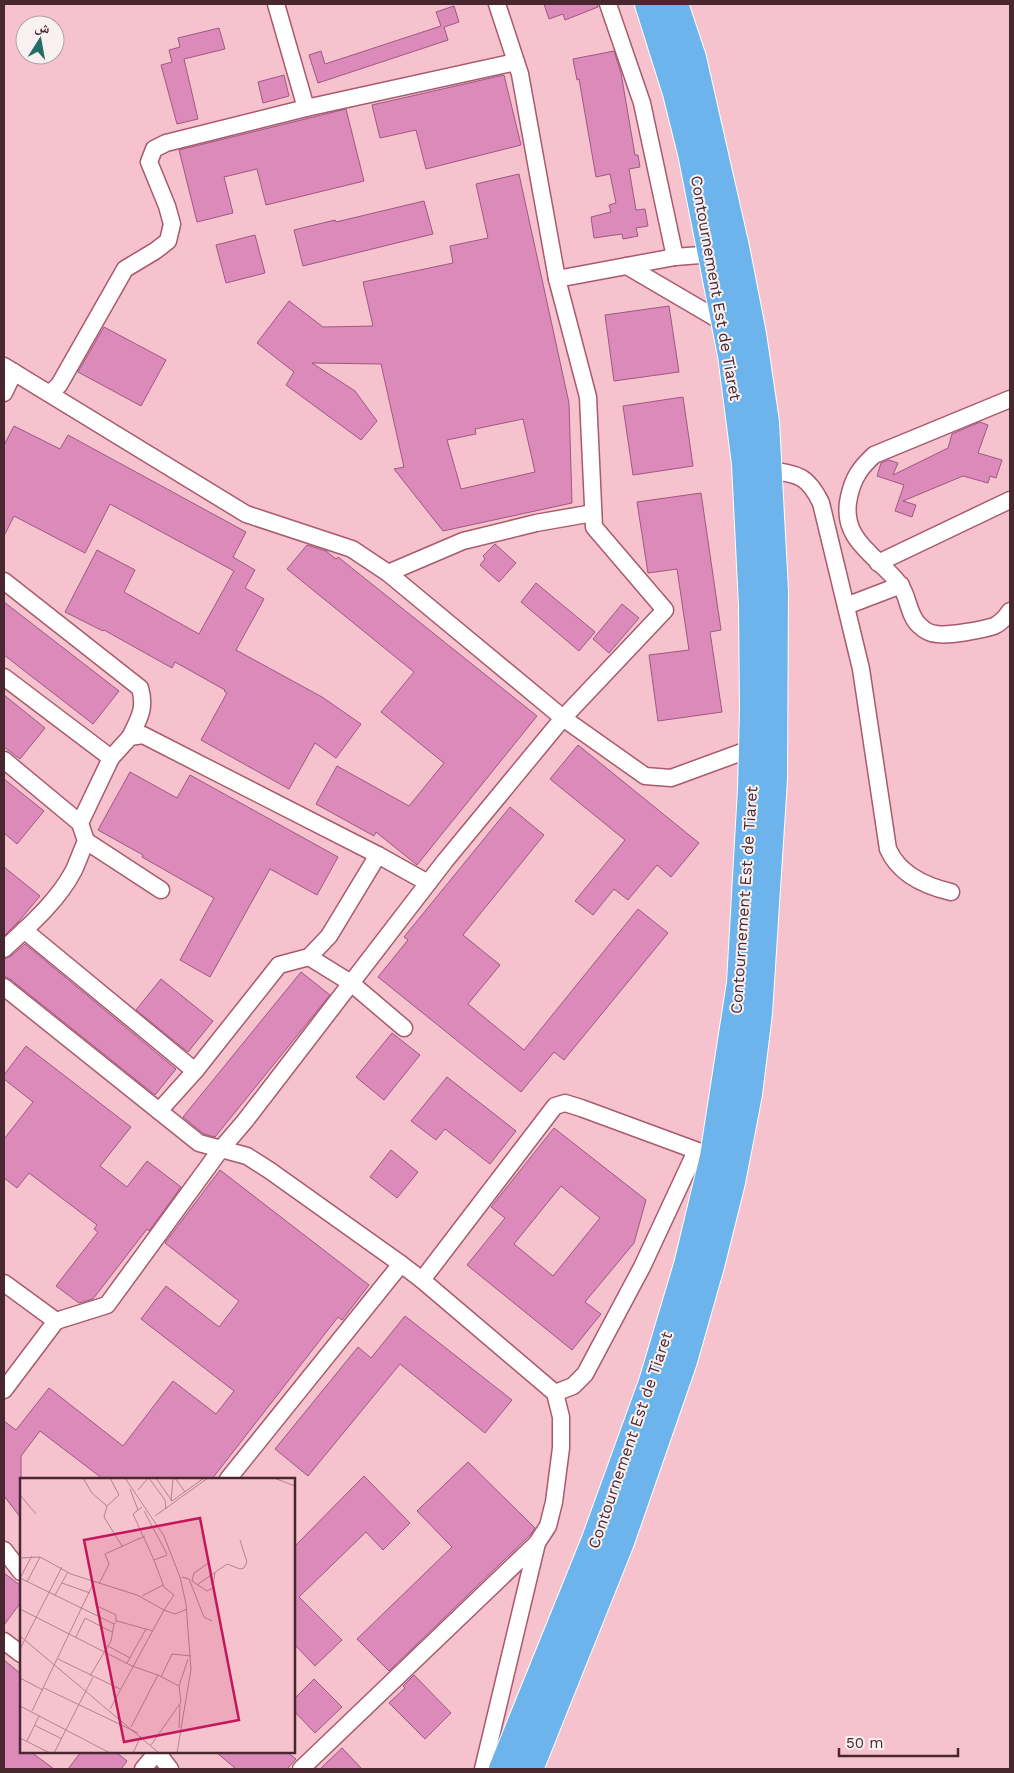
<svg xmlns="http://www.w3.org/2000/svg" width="1014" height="1773" font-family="'Work Sans','Noto Naskh Arabic',sans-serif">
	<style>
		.building { fill: #dc8aba; stroke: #9d5982; fill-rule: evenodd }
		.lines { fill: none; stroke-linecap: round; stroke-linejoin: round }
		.minor-casing { stroke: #a85a6f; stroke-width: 19 }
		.trunk-casing { stroke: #fff; stroke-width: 30 }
		.minor { stroke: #fff; stroke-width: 16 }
		.trunk { stroke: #6cb4eb; stroke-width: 28 }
		.labels { text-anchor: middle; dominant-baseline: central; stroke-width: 4; stroke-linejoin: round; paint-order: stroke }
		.street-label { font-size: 16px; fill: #492730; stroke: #f9f0f2 }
		.inset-road { fill: none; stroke: #b1848e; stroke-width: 1 }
		.view { fill: #c2185b; fill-opacity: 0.15; stroke: #c2185b; stroke-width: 2.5 }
		.inset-edge { fill: none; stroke: #492730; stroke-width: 2.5 }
	</style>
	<rect width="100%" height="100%" fill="#f6c2cd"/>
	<!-- building -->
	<g class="building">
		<path d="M544,4h54v3l-33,13 -2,-6 -14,5z"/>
		<path d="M454,6l5,16 -15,5 4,13 -130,43 -9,-28 12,-4 4,13 116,-38 -5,-14z"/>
		<path d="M219,28l6,21 -41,10 14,60 -21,5 -16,-59 11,-3 -3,-12 11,-3 -2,-9z"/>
		<path d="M614,51l7,22 14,82h3l2,12 -11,2 7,41 9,-1 3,17 -12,2 2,8 -15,3 -1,-5 -28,4 -3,-21 20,-5 -2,-7 7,-2 -6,-29 -14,3 -17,-98 -2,1 -4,-21z"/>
		<path d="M284,75l5,21 -26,7 -5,-21z"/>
		<path d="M504,75l17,70 -95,24 -10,-39 -36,8 -8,-33z"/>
		<path d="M346,109l18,72 -98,24 -9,-36 -33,8 9,36 -36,9 -18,-72z"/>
		<path d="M519,174l50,229 3,100 -129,28 -49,-62 10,-2 -23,-103 -69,-1 43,28 22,30 -16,19 -75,-55 8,-13 -37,-29 32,-42 34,26 50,-1 -10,-44 90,-19 -3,-17 38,-8 -12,-54zM523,419l12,53 -74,17 -14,-49 29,-6 -1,-5z"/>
		<path d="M424,201l9,33 -130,32 -9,-36 41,-10 1,2z"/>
		<path d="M255,235l10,38 -39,10 -10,-38z"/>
		<path d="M669,306l10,66 -65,9 -9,-66z"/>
		<path d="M104,327l62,33 -25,46 -63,-34z"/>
		<path d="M683,397l10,69 -60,9 -10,-69z"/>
		<path d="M980,422l8,3 -10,28 24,7 -6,18 -6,-2 -2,7 -25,-7 -60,25 13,4 -4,12 -17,-6 9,-26 -27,-9 4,-13 8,-3 9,3 -5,12 55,-27 4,-14z"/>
		<path d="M14,426l46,23 8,-14 178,97 -13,25 22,13 -10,18 19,11 -28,51 86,47 39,27 -25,34 -21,-15 -26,46 -88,-49 26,-47 -3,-2 1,-1 -50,-28 -3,6 -68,-38 -1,1 -38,-19 32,-62 38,20 -11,22 75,42 35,-63 -124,-67 -25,49 -71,-37 -10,20v-91z"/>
		<path d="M701,493l20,137 -11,2 12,80 -64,9 -9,-66 40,-5 -12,-81 -29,4 -11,-71z"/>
		<path d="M495,544l21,19 -17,19 -19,-17 5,-6 -2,-3z"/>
		<path d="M307,545l19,6 10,8 2,-2 199,159 -120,149 -41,-33 -2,4 -58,-32 21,-38 72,40 35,-43 -63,-51 33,-40 -127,-103z"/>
		<path d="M536,583l59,49 -16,19 -58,-49z"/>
		<path d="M4,602l115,89 -26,33 -89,-69z"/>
		<path d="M622,604l17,14 -30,35 -16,-14z"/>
		<path d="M4,695l41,33 -25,31 -16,-12z"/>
		<path d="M578,745l121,98 -28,34 -14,-12 -29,35 -14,-11 -21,26 -18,-14 50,-61 -75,-61z"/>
		<path d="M130,772l47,26 13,-23 148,82 -21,38 -47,-26 -60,108 -30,-17 34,-62 -72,-41 1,-2 -45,-25z"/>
		<path d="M4,779l40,32 -27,33 -13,-11z"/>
		<path d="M510,807l34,28 -81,100 37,30 -32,39 56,46 114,-141 30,24 -104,127 -10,-8 -33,40 -143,-115 30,-37 -4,-3z"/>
		<path d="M4,867l36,29 -21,25 -15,15z"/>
		<path d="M25,944l151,125 -21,26 -145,-116 -6,-3v-17l7,-3z"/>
		<path d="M301,972l29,23 -115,142 -11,-3 -21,-17z"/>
		<path d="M161,979l52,42 -25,31 -52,-42z"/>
		<path d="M392,1033l28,22 -36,45 -28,-23z"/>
		<path d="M26,1046l105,81 -31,39 27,21 20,-26 34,26 -32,44 -2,-2 -54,70 -14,4 -23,-17 42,-54 -4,-3 3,-4 -68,-52 -12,15 -13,-10v-39l29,-37 -29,-23v-4z"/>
		<path d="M447,1077l69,54 -26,33 -45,-35 -9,11 -25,-19z"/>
		<path d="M554,1128l92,72 -12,43 -49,59 16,12 -29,36 -105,-85 38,-47 -14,-11zM561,1186l39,32 -47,58 -39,-32z"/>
		<path d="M391,1150l27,22 -21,26 -27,-21z"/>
		<path d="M220,1170l149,115 -27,35 -4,-3 -126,162h-109l-63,-48 -19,25v62l-17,-22v-75l12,9 33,-42 74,58 50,-65 43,33 18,-23 -93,-72 25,-33 53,41 20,-26 -74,-58z"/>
		<path d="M405,1316l107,84 -27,33 -85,-69 -92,112 -33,-27 83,-102 13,11z"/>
		<path d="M468,1462l67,66 -3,5 -143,138 -32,-32 95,-92 -35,-36z"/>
		<path d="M364,1476l46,47 -27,27 -17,-18 -67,65 43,43 -27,26 -21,-22v-97z"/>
		<path d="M4,1573l17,13v16l-17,23z"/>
		<path d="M4,1660l17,14v78h10l23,17h-50z"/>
		<path d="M414,1675l37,38 -26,26 -36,-36 16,-15 -2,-2z"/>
		<path d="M314,1679l28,28 -27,26 -21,-22v-12z"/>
		<path d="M342,1748l20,21h-42z"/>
		<path d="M81,1752h35l11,9 -6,8h-53z"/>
		<path d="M216,1752h71l9,7 -9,10h-51z"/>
	</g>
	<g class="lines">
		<!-- minor casing -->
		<g class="minor-casing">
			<g id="minor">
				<path d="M276,4l30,104"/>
				<path d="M497,4l23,70 37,205 118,-22"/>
				<path d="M608,4l34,99 33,154 38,-3"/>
				<path d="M627,266l99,58"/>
				<path d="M4,366l242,148 106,35 36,24 175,145 102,-108 -71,-83 -6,-130 -31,-118"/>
				<path d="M4,393l10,-21"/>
				<path d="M50,393l9,-8 66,-116 30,-18 13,-10 4,-17 -5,-18 -18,-44 5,-13 12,-6 140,-35 210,-46"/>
				<path d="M1010,399l-136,56c-14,13 -21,23 -25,42 -10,44 30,59 51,88 9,12 8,31 20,41 4,4 11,8 17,8 11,2 45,-4 57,-8 7,-3 12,-9 16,-15"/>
				<path d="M767,470c30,4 40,4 54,33l40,166 27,180c11,25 37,37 63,43"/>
				<path d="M878,563l132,-63"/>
				<path d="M388,573l75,-32 73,-18 57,-10"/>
				<path d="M4,581l136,107c6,20 -1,31 -10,49"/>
				<path d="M846,606l55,-21"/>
				<path d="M4,677l107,81 -31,65 6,18c-4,9 -8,20 -12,29 -16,31 -45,56 -70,79"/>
				<path d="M111,758l19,-21 13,-2 235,120 50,28"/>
				<path d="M4,760l76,63"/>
				<path d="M86,841l75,49"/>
				<path d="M24,930l171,141"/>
				<path d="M309,957l42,26 53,45"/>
				<path d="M4,987l195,156 48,13 22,14 132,94 -173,215"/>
				<path d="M159,1111l36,-40 84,-106 30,-8 20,-21 49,-81"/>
				<path d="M422,1280l133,-174 10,-3 16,5 133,49"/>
				<path d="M4,1283l52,38"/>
				<path d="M4,1390l52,-69 51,-16 114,-156 24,-28 200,-260 118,-143 82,58 26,2 82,-30"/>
				<path d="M555,1393l18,-7 12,-12 57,-107 54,-116"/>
				<path d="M4,1550l17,22"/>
				<path d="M4,1641l17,13"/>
				<path d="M143,1769l14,-17 13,17"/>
				<path d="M301,1769l236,-226 11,-17 6,-24 7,-54v-31l-6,-24 -133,-113 -21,-16"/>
				<path d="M483,1769l54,-226"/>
			</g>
		</g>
		<!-- trunk casing -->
		<g class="trunk-casing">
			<g id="trunk">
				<path d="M503,1769l92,-227 58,-160 35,-117 26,-108 27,-174 11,-194 2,-79 -1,-105 -7,-141 -14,-109 -40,-202 -15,-60 -28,-89"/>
				<path d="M529,1769l91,-227 63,-181 27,-95 21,-84 17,-88 10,-81 15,-234 1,-188 -9,-169 -13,-88 -17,-87 -43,-189 -18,-54"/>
			</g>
		</g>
		<!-- minor -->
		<use href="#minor" class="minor"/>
		<!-- trunk -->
		<use href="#trunk" class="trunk"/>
	</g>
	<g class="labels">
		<!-- street labels -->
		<g class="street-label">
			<text transform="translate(716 288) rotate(80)">Contournement Est de Tiaret</text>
			<text transform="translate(744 900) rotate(-86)">Contournement Est de Tiaret</text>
			<text transform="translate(630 1440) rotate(-71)">Contournement Est de Tiaret</text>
		</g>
	</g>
	<!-- overview -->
	<g transform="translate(20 1478)">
		<rect width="275" height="275" fill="#f6c2cd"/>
		<path class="inset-road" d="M63,0l9,15 15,13 12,-11 -9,-17M105,0l39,58 16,41 6,27 5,65 -14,84M129,0l16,22 1,9M136,0l16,23 32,-23M155,0l10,14M254,0l21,8M110,11l8,21M118,12l10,-12M0,17l16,19M151,23l2,-23M87,28l-3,11 18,29M122,29l-9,7 21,46 13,-5M124,33l23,43M135,38l53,-38M0,80l20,-1 31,17 66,21 27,15 10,-15 -10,-8 -10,-27M190,84l-16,11 -2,8 15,10 6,-3 2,-16M162,99l7,2 15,38 8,4M0,100l94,46 -3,17 -21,35M0,100l12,-22M7,104l13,-25M42,105l28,10M79,106l10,-20 -4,-10 40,-18M177,107l30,-21 13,5 4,-1 3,-6 -7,-22M35,117l13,-23M122,118l21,-11M75,127l21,10v6M0,131l112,57 26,9 -27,52M94,146l3,-3 36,10M0,158l139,117M56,159l9,-19 27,14M88,168l22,12M0,171l42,-82M38,181l62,30M107,185l19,-34M141,199l11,-23 19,2M0,200l23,12M159,208l9,-27M24,210l94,45M0,228l90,47M90,231l54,-99 11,4 12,-5M12,233l62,-129M14,247l28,14M159,250l1,-23M0,260l30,15M7,263l12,-25M131,267l30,-43 -2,-16 -21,-11M34,275l39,-76M113,275l8,-17"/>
		<path class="view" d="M180,40l39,202 -115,22 -40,-202z"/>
		<rect width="275" height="275" class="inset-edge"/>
	</g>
	<!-- border -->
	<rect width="1014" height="1773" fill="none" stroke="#492730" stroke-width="10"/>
	<!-- north arrow -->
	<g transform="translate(40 40) rotate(11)"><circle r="24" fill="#f9f0f2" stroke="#b3a0a4"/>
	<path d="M0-4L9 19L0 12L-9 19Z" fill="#246d64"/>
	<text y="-8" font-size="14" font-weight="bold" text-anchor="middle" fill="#492730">ش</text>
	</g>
	<!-- scale -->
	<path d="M839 1748v8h119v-8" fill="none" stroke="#492730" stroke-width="2.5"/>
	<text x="846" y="1748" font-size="15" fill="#492730" stroke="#f9f0f2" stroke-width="4" paint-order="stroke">50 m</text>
</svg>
